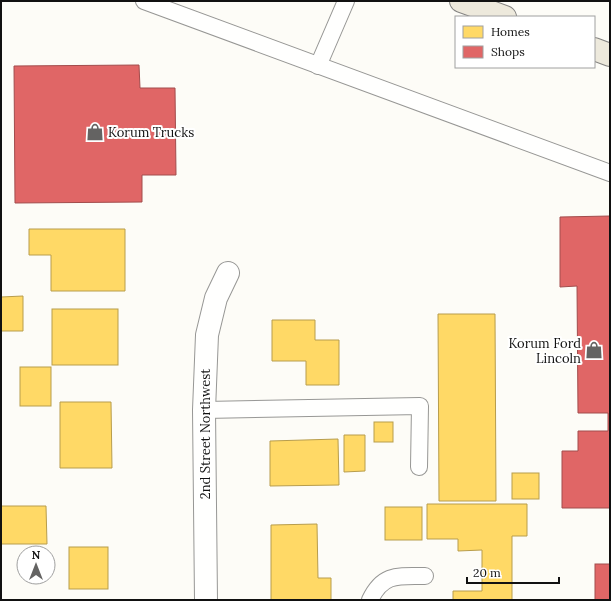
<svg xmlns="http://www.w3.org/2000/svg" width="611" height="601" font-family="Lora,serif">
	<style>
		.homes { fill: #ffd966; stroke: #b89d4c }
		.shops { fill: #e06666; stroke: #a24c4c }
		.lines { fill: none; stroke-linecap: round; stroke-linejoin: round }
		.service-casing { stroke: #979795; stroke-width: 18 }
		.minor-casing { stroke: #979795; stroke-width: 24 }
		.primary-casing { stroke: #858482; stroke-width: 24 }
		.service { stroke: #fffffe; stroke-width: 16 }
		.minor { stroke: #fffffe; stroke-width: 22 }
		.primary { stroke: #ede9dc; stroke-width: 22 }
		.labels { text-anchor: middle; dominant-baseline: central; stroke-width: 4; stroke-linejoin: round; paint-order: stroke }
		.poi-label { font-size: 13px; fill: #111; stroke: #fff; text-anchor: start }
		.street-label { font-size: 13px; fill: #111; stroke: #fff }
	</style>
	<rect width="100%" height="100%" fill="#fdfcf7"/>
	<!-- homes -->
	<g class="homes">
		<path d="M29,229h96v62h-74v-36h-22z"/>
		<path d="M23,296v35h-22v-34z"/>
		<rect x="52" y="309" width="66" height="56"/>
		<path d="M438,314h57l1,187h-57z"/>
		<path d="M272,320h43v20h24v45h-33v-24h-34z"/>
		<rect x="20" y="367" width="31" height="39"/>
		<path d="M60,402h51l1,66h-52z"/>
		<rect x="374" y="422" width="19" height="20"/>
		<path d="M344,435h21v36l-21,1z"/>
		<path d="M338,439l1,46 -69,1v-45z"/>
		<rect x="512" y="473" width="27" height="26"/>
		<path d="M427,504h100v32h-15v64h-59v-9h29v-41l-24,1v-12h-31z"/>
		<path d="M1,506h45l1,38h-46z"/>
		<rect x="385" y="507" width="37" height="33"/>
		<path d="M317,524l1,54h13v22h-60v-75z"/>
		<rect x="69" y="547" width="39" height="42"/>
	</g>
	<!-- shops -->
	<g class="shops">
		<path d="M139,65l1,23h35l1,87h-34v27l-127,1 -1,-137z"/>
		<path d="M610,216v292h-48v-57h16v-20h30v-18h-30l-1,-127 -17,1v-70z"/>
		<rect x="595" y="564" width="15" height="36"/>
	</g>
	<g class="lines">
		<!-- service casing -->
		<g class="service-casing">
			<g id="service">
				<path d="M144,1l466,172"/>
				<path d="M318,66l28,-65"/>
				<path d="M204,410l216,-4 -1,61"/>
				<path d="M370,600c13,-27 28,-24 55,-24"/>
			</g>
		</g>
		<!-- minor casing -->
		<g class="minor-casing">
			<path id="minor" d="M206,600l-2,-190 3,-75 9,-37 12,-25"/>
		</g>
		<!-- primary casing -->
		<g class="primary-casing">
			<g id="primary">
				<path d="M461,1l44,16"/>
				<path d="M594,49l16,6"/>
			</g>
		</g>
		<!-- service -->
		<use href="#service" class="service"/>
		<!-- minor -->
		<use href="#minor" class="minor"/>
		<!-- primary -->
		<use href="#primary" class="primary"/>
	</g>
	<!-- icons -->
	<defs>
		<g id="shop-bare" transform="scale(1.38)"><path d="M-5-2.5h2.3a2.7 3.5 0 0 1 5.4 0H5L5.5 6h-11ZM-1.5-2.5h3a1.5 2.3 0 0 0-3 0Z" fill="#646362" stroke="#fff" stroke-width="2.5" paint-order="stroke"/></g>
	</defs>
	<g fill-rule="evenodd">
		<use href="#shop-bare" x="95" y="132"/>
		<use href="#shop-bare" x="594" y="350"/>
	</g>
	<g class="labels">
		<!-- poi labels -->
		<g class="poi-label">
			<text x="108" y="132">Korum Trucks</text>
			<text x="581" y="343" text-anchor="end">Korum Ford<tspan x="581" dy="15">Lincoln</tspan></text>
		</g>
		<!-- street labels -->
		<g class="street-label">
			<text transform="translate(205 434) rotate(-90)">2nd Street Northwest</text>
		</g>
	</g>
	<!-- border -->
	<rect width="611" height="601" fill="none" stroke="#111111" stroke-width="4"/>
	<!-- legend -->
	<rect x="455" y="16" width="140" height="52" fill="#ffffff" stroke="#a0a0a0"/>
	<rect x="463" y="26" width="20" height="12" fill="#ffd966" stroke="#a0a0a0"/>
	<text x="491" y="36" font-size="12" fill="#111111">Homes</text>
	<rect x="463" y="46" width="20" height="12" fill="#e06666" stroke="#a0a0a0"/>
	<text x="491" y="56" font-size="12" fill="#111111">Shops</text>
	<!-- north arrow -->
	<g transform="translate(36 565)"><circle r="19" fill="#ffffff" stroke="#a0a0a0"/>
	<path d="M0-3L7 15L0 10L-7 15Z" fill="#646362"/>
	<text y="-6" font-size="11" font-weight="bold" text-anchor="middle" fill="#111111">N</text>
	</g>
	<!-- scale -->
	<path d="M467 577v6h92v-6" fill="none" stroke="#111111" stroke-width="2"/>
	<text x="473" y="577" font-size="12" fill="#111111" stroke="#ffffff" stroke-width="3" paint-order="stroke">20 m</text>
</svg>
